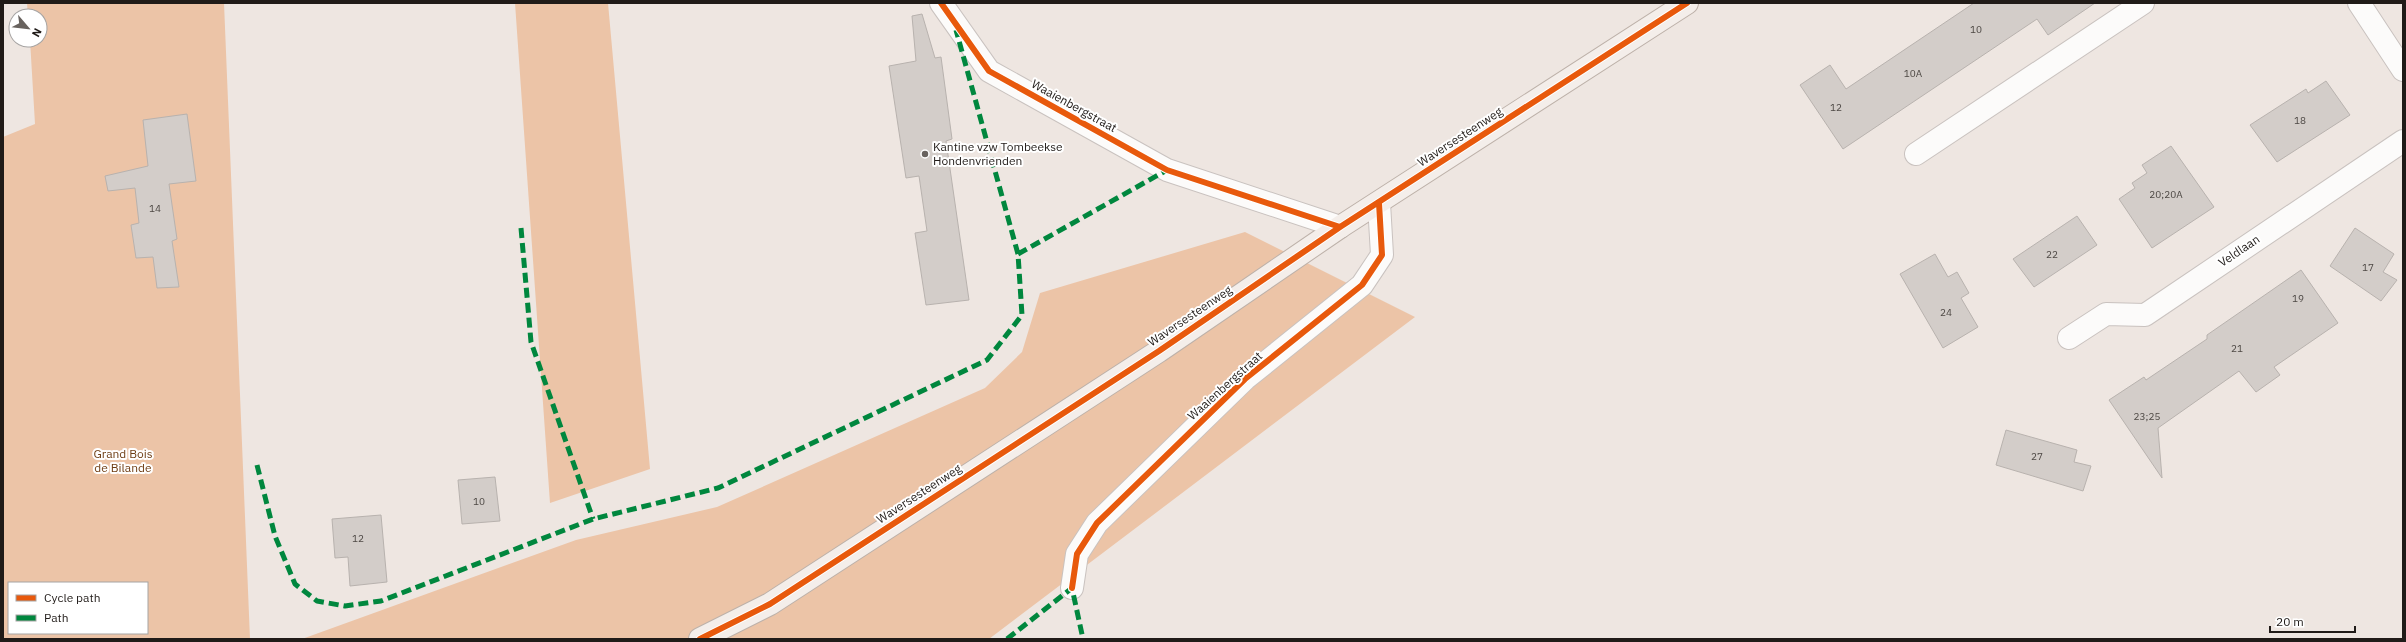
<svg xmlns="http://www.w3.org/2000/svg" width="2406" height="642" viewBox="0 0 2406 642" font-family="'IBM Plex Sans',sans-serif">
  <rect width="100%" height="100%" fill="#eee6e1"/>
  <path fill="#ecc4a7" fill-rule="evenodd" d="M27,3H224L250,639H3V137L35,124L30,40H40V16H28ZM9,583H147V633H9Z
    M515,3H608L650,469L550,503Z
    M1245,232L1415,317L989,639H302L576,540L717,507L985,388L1022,352L1040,293Z"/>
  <path fill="#d3cdc9" stroke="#b8b2ae" d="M1974,3H2095L2048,35L2037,19L1843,149L1800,85L1830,65L1846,89Z
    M922,14L935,58L941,57L952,139L946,141L969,300L926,305L915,233L927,231L919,176L906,178L889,66L916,61L912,16Z
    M2326,81L2350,115L2277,162L2250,125L2306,89L2308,93Z
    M187,114L196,181L169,184L177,239L172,241L179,287L157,288L153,257L136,258L131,225L139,223L135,188L108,191L105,176L148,166L143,120Z
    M2171,146L2214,207L2152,248L2119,199L2135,188L2132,183L2147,173L2142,165Z
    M2077,216L2097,245L2034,287L2013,259Z
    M2355,228L2394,254L2383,272L2397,280L2381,301L2330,266Z
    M1935,254L1948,277L1957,272L1969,293L1961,298L1978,327L1943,348L1900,274Z
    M2301,270L2338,323L2274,367L2280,375L2256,392L2239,371L2158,428L2162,478L2109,400L2144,377L2146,380L2207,339V335Z
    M2006,430L2077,450L2074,462L2091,466L2083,491L1996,465Z
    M495,477L500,521L462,524L458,480Z
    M381,515L387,582L350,586L348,557L335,558L332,519Z"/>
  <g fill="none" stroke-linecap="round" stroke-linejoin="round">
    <g stroke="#c9c2bf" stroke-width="24">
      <path id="minor" d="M941,3L989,71L1167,170L1340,227
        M2359,3L2403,70
        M1916,154L2143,3
        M2069,338L2106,314L2145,315L2403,141
        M1072,588L1077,554L1097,523L1245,379L1362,285L1382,255L1379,203"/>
    </g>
    <g stroke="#bdb1a9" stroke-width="24">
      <path id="major" d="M700,639L770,604L1159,351L1340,227L1687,3"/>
    </g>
    <use href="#minor" stroke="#fcfbfa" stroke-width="22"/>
    <use href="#major" stroke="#f4eeea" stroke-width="22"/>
    <path stroke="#00873e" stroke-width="5" stroke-dasharray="10 5" stroke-linecap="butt" d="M521,228L531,342L593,519
      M1018,254L1167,170
      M257,465L275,536L295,584L317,601L345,606L381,601L593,519L718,488L987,360L1022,315L1018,254L956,30
      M1007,639L1072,588L1083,639"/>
    <g stroke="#fff" stroke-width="8">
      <path id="cycleway" d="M941,3L989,71L1167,170L1340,227
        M1072,588L1077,554L1097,523L1245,379L1362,285L1382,255L1379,203
        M700,639L770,604L1159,351L1340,227L1687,3"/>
    </g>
    <use href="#cycleway" stroke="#e8590c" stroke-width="6"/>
  </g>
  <circle fill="#68625e" stroke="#fff" stroke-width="1.5" cx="925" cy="154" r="4"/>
  <g text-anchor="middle" stroke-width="4" stroke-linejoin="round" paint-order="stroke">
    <g font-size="10" fill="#4d4844">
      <text x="1976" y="33">10</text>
      <text x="1913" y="77">10A</text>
      <text x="1836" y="111">12</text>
      <text x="2300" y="124">18</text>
      <text x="2166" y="198">20;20A</text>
      <text x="155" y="212">14</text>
      <text x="2052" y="258">22</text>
      <text x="2368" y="271">17</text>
      <text x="2298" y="302">19</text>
      <text x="1946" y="316">24</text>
      <text x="2237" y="352">21</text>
      <text x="2147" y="420">23;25</text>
      <text x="2037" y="460">27</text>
      <text x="479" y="505">10</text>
      <text x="358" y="542">12</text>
    </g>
    <g font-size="12" fill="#201b18" stroke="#fff">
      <text transform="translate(1074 106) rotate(29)" y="4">Waaienbergstraat</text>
      <text transform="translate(1460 137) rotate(-33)" y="4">Waversesteenweg</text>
      <text transform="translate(2239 251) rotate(-34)" y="4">Veldlaan</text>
      <text transform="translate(1190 316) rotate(-34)" y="4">Waversesteenweg</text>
      <text transform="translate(1225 386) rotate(-42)" y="4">Waaienbergstraat</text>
      <text transform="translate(919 494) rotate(-33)" y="4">Waversesteenweg</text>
    </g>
    <g font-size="12" fill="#201b18" stroke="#fff" text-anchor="start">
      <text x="933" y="151">Kantine vzw Tombeekse<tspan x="933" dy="14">Hondenvrienden</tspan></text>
    </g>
    <g font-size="12" fill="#6e3d13" stroke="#fff">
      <text x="123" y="458">Grand Bois<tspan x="123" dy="14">de Bilande</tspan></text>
    </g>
  </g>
  <rect width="2406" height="642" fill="none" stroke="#201b18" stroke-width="8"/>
  <rect x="8" y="582" width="140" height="52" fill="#ffffff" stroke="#a6a4a3"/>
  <rect x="16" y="595" width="20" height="6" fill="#e8590c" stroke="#a6a4a3"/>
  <text x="44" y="602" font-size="12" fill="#201b18">Cycle path</text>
  <rect x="16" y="615" width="20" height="6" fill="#00873e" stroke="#a6a4a3"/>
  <text x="44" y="622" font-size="12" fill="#201b18">Path</text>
  <g transform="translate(28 28) rotate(118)"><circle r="19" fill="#ffffff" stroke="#a6a4a3"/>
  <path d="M0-3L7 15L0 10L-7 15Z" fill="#68625e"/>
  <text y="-6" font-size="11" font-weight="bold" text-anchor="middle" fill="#201b18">N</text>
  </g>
  <path d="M2270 626v6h85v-6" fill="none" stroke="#201b18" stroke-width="2"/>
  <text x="2276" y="626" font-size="12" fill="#201b18" stroke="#ffffff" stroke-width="3" paint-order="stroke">20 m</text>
</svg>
